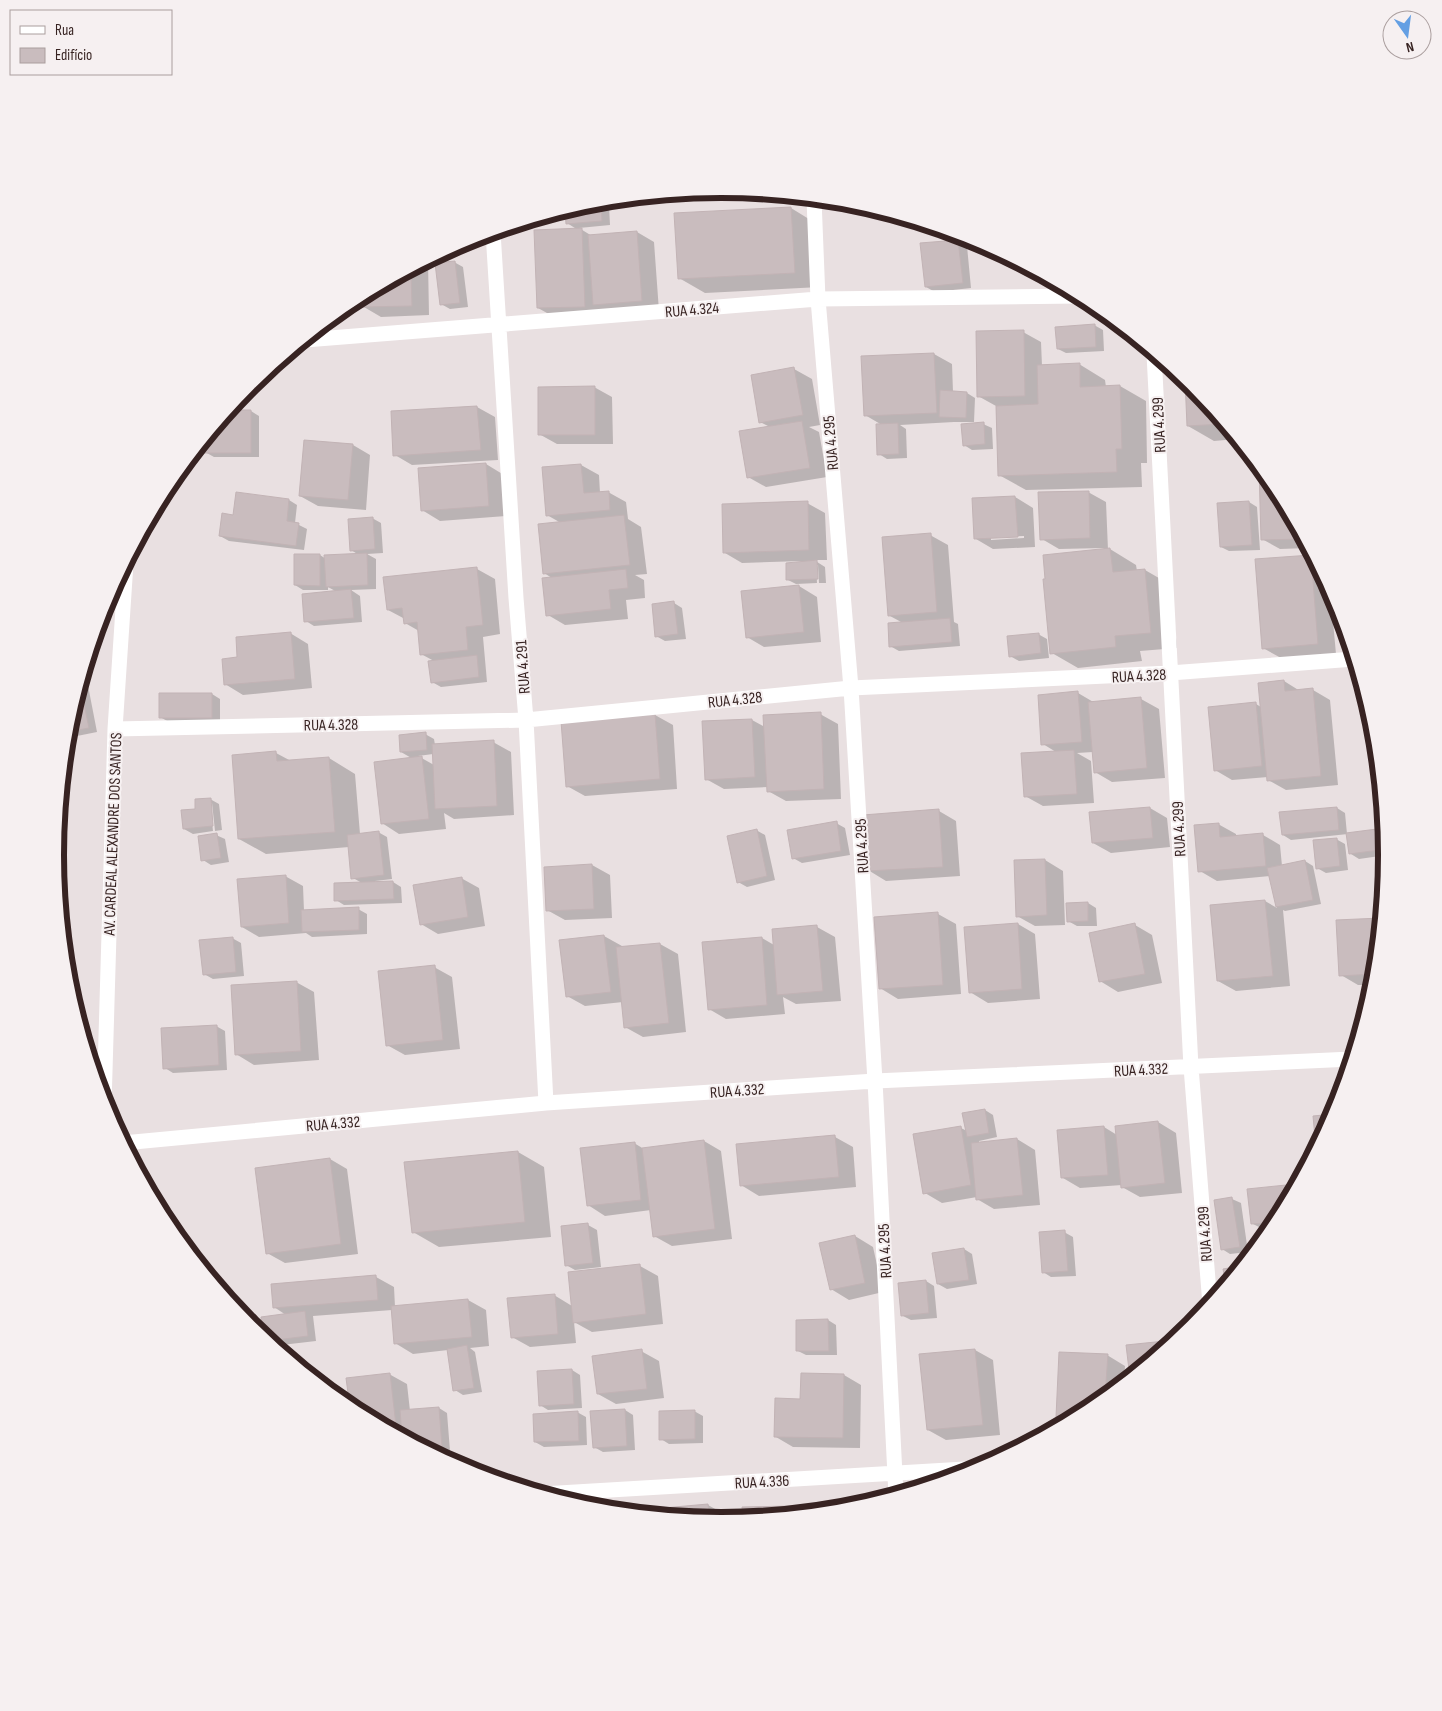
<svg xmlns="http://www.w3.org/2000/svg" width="1442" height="1711" viewBox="0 0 1442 1711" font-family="'Sofia Sans Condensed',sans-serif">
  <rect width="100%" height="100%" fill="#e9e0e1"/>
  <path fill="#0003" fill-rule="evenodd" d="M600,201L609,206L610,225L579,228L592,236L637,232L654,242L659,311L556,318L538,308L578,230L567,223Z
    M791,208L817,224L820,287L705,293L679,278Z
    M958,241L967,246L971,288L935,292L926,287Z
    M428,261L429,315L381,317L364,307L363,295Z
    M454,262L463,267L468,307L450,309L441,304Z
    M332,317L333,322L325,323Z
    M1094,325L1103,330L1104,351L1066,353L1058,349Z
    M1023,332L1041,342L1042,366L1079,364L1105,380L1106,387L1120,386L1146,401L1147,463H1141L1142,487L1026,490L999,475L996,406L978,396Z
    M934,354L952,364L953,392L967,393L975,398L974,422H954L900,425L906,429L907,458L887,459L879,454L882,425L865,415L863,357Z
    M794,369L812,379L820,425L809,427L819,432L827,477L766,487L748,477L770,427L760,422Z
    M1186,380L1192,385L1237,439L1214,441L1188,426Z
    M594,387L612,397L613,444H557L539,434Z
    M477,407L495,417L498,460L412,465L395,455L392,412Z
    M229,411H251L259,416V457H214L205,452L206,439Z
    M983,424L992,428L993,449L972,450L964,445Z
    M353,445L370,455L366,510L318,506L300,496Z
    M486,464L504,475L506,516L440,521L422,510Z
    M581,465L599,475L600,493L608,492L626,502L628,519L641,527L647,574L635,575L644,580L645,598L626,600L628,619L565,625L548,615L552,578L544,573L561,523L547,515Z
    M1261,468L1275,486L1308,548L1280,549L1262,539Z
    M1088,492L1106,502L1108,550L1110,549L1136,565L1137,571L1145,570L1171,585L1177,648L1140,651L1142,661L1078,668L1052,653L1104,548L1059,549L1042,539Z
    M1015,497L1033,508L1035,547L993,549L976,539L973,499ZM1024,536V538L991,540V537Z
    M289,500L297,505L295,523L307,529L304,550L229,541L220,536L234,517Z
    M1249,502L1257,507L1260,550L1229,551L1221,547Z
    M807,503L825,513L827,560H814L825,567L826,583H819L818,565H816L817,583L796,584L788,580L802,563V561L742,563L725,553Z
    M372,518L381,523L383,553L367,554L376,559V589L351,590L360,596L362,622L314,626L306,621L337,592L328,587V590H303L295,585L320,555L326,559L359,555L351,550Z
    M930,535L948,545L954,622L958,624L960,646L899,651L890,646L903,623L890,616Z
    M1311,556L1313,558L1330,589L1336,654L1281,658L1263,648Z
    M477,569L495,579L500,634L483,637L487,682L441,687L432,682L434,661L421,654L419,631L405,623V619L388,610Z
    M799,586L817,597L821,642L764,647L747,637Z
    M674,603L682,608L686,639L665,641L656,636Z
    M290,633L308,644L312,688L243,695L225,684L239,658Z
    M1038,634L1047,639L1049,658L1019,661L1010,656Z
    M85,670L97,732L67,738L68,725Z
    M1284,681L1300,691L1313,690L1330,700L1338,785L1286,790L1268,780V777L1232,780L1215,770L1209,708L1256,704L1261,707Z
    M1078,693L1095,703L1141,699L1159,709L1165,778L1112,782L1095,772L1093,752L1077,753L1091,761L1094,803L1043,806L1025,796L1056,752L1043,744Z
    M212,694L220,699V722H169L160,717Z
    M820,714L838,724L841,799L786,801L768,791V787L724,789L706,779L752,720L765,727Z
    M655,715L673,725L677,789L585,796L567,786Z
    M425,734L434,739L435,745L493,742L511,752L514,815L454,819L444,813L446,829L399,834L382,823L413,759L401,752ZM433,754L434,765L418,756Z
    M276,753L291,761L329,758L355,774L360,834L378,832L387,837L392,879L375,881V883L393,882L401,887L402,903L344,905L336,900L362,883L353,878L349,847L266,854L239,839Z
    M210,799L219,804L222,830L215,831L212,803H210L213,831L193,834L184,829Z
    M1150,808L1167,818L1170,847L1111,853L1093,843Z
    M1337,808L1345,813L1347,834L1376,830L1385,835L1387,855L1359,859L1351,854L1348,834L1291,840L1283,835Z
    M939,811L956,821L960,876L886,881L868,870Z
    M836,823L845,828L850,855L802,863L793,858Z
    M1218,824L1236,834V837L1263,835L1280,845L1282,866L1305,861L1313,866L1321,904L1285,911L1283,910L1290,986L1236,991L1218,981L1265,901L1277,908L1270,876L1217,881L1200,871Z
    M756,830L765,835L775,880L747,887L738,882Z
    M216,835L225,839L229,862L211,865L203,860Z
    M1336,839L1345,844L1348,870L1326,873L1317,868Z
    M1045,860L1063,871L1065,925L1035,926L1017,916L1015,861Z
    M592,865L610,875L612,918L565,920L547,910Z
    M285,876L303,886L304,911L358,909L367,914V934L312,937L306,933L259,937L242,927Z
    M461,878L479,888L485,926L438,934L421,924Z
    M1088,903L1096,908L1097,926H1077L1068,921Z
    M938,914L956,924L961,994L898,999L880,988Z
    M1381,919L1374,985H1358L1341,975Z
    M1018,924L1035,934L1040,999L988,1003L970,992Z
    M1135,925L1152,935L1162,983L1118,992L1100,981Z
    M817,927L835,937L841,1001L796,1004L783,997L785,1014L726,1019L709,1009L762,938L774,945Z
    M604,936L622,946V948L660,944L678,954L686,1032L643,1037L625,1027L623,1002L585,1006L567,996L561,941Z
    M232,938L241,943L244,976L213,979L204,974Z
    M434,967L452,977L460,1049L405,1055L387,1045Z
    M296,982L314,992L319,1060L254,1065L236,1054Z
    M216,1026L225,1031L227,1070L173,1073L165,1068Z
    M985,1110L993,1115L997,1137L979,1141V1143L1017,1139L1035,1150L1040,1205L994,1209L977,1199V1197L942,1203L925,1193L961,1128L967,1131Z
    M1158,1122L1176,1133L1182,1193L1140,1197L1122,1187V1185L1080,1188L1063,1178L1104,1127L1117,1135L1116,1127Z
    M835,1137L853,1147L856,1187L759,1196L741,1185L738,1146Z
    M704,1141L721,1151L732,1239L672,1246L654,1236L651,1210L605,1216L588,1205L634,1143L644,1149Z
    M518,1152L544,1167L551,1237L439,1247L413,1232Z
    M330,1159L347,1169L358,1254L285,1263L267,1253Z
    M1286,1186L1294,1190L1273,1227L1261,1228L1253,1224Z
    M1232,1199L1241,1203L1248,1252L1230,1254L1222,1249Z
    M588,1225L597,1230L601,1267L575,1270L566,1265Z
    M1064,1232L1073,1237L1076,1276L1051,1277L1043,1272Z
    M855,1236L873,1247L883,1292L849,1300L831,1289Z
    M964,1249L972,1254L977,1284L947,1289L938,1284Z
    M640,1266L658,1276L663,1324L592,1332L574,1322L576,1343L530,1347L512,1337L554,1295L572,1306Z
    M376,1277L394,1287L395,1307L468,1300L486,1310L489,1346L470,1348L475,1352L482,1392L463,1395L455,1390L448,1350L413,1354L395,1343L392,1310L313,1316L316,1341L273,1346L265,1338L262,1318L286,1315L274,1307Z
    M926,1281L934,1286L937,1318L911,1320L903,1316Z
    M227,1298L236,1303L237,1310Z
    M828,1320L836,1325L837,1355H806L798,1351Z
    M975,1350L993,1360L1000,1435L946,1440L928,1430L921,1355Z
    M641,1351L659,1361L664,1398L616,1404L598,1394Z
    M1107,1355L1125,1366L1124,1382L1091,1409L1067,1422L1057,1416Z
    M572,1370L580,1375L582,1408L548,1410L540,1405Z
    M389,1374L407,1384L410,1411L439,1408L447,1413L450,1451L432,1453L351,1409L348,1379Z
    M844,1375L861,1385L860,1448L793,1447L776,1437L802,1400Z
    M625,1410L633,1415L635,1450L603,1452L594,1447Z
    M694,1411L703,1416V1443L669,1444L661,1439Z
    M577,1412L586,1417L587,1445L544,1447L535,1442Z
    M708,1505L726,1515V1521L654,1515Z
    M793,1507L804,1513L744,1519L743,1508Z"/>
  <path fill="#c9bcbe" stroke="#c2b3b5" d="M601,201L602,221L566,224L565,210L591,202Z
    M791,207L795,273L678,279L674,213Z
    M582,228L585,307L537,308L534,230Z
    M637,231L642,301L593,305L588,235Z
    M958,240L963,283L925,287L920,243Z
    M455,261L460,303L440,305L435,263Z
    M411,270L412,306L362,307V296Z
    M1095,324L1096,347L1057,349L1055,327Z
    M1024,330L1025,396L977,397L976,331Z
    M934,353L937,413L864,416L861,356Z
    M1080,363V387L1120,385L1122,449H1116L1117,472L998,476L996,406L1038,404L1037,365Z
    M794,367L803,415L759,423L751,375Z
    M1185,379L1192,385L1224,424L1187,426Z
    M595,386V435H538V387Z
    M940,390L967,392L966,418L939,417Z
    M477,406L481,450L393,456L391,411Z
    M230,410H251V453H204V440Z
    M802,421L810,468L747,478L739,431Z
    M984,422L985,444L963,446L961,424Z
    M898,423L899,454L877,455L876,424Z
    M304,440L353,444L348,500L299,496Z
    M486,463L489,506L421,511L418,468Z
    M581,464L584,493L609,491L610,510L546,516L542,467Z
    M1259,467L1275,486L1303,539L1261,540Z
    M1089,491L1090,538L1040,540L1038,492Z
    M236,492L289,499L287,521L299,523L296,546L219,536L222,513L233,515Z
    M1015,496L1018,537L974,539L972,498Z
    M808,501L809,550L723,553L722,504Z
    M1249,501L1252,545L1220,547L1217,503Z
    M624,515L630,565L543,574L538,524Z
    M373,517L375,549L350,551L348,519Z
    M931,533L937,612L888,616L882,537Z
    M1110,548L1113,572L1145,569L1151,633L1115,636L1116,647L1050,654L1043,579H1045L1043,555Z
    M367,553L368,585L326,587L324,555Z
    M294,554H320V586L294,585Z
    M1311,555L1318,644L1262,649L1255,559Z
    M817,560L818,579L786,580V563Z
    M477,567L483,625L466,627L468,650L420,655L417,622L404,624L402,608L387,610L383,577Z
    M626,569L628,588L609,590L611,609L546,616L542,578Z
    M799,585L804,632L746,638L741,591Z
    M351,589L354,618L304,622L302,594Z
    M674,601L678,634L655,637L652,604Z
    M950,618L952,642L889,647L888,623Z
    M291,632L295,679L224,685L222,659L237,657L236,637Z
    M1039,633L1041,653L1009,657L1007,636Z
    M477,655L479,677L431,683L428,661Z
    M1284,680L1285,691L1313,688L1321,776L1267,781L1258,683Z
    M80,684L89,728L67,732L68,725Z
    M1078,691L1082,742L1041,745L1038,695Z
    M159,693H212V718H159Z
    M1141,697L1147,768L1094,773L1088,702Z
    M1256,702L1262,766L1214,771L1208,707Z
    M821,712L824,789L767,792L763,715Z
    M655,714L660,779L566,787L561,721Z
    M752,719L755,777L705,780L702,721Z
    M426,732L427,750L400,752L399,735Z
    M494,740L497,806L435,809L432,744Z
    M1074,750L1077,794L1024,797L1021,753Z
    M276,751L277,761L329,757L335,832L238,839L232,755Z
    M422,756L429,819L381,824L374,762Z
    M211,798L213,826L183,829L181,810L195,809V799Z
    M1150,807L1153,838L1092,843L1089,812Z
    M1337,807L1339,830L1282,835L1279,812Z
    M939,809L943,867L867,871L863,815Z
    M837,821L841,851L792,859L787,830Z
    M1219,823L1220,837L1263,833L1266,866L1198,872L1194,825Z
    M757,829L767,876L737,883L727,836Z
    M1377,829L1380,850L1349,854L1346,833Z
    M379,831L384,875L351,879L347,835Z
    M217,833L221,858L201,861L198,836Z
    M1337,838L1340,866L1316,869L1313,840Z
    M1045,859L1047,915L1016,917L1014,860Z
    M1305,860L1313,900L1276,907L1267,868Z
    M592,864L594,909L546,911L544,867Z
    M286,875L289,923L241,927L237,879Z
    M462,877L468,917L420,925L413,885Z
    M393,881L394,899L334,901V883Z
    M1265,900L1273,976L1217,981L1210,905Z
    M1088,902V921L1067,922L1066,903Z
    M359,907V930L302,932L301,910Z
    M938,912L943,985L879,989L874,917Z
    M1381,918L1375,974L1339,976L1336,920Z
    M1018,923L1022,989L969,993L964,927Z
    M1135,923L1145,974L1099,982L1089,933Z
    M817,925L823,991L777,995L772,929Z
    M604,935L611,992L566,997L559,940Z
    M233,937L236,972L203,975L199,940Z
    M762,937L767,1005L708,1010L702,942Z
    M660,943L669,1023L624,1028L616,947Z
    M435,965L443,1040L386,1046L378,971Z
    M297,981L301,1051L235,1055L231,985Z
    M217,1025L219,1065L163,1069L161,1028Z
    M985,1109L989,1133L967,1137L962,1113Z
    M1334,1114L1316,1148L1313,1116Z
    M1158,1121L1165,1183L1121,1188L1115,1126Z
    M961,1126L971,1185L923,1194L913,1134Z
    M1104,1126L1108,1175L1061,1178L1057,1130Z
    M835,1135L839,1177L740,1186L736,1144Z
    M1017,1138L1023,1195L976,1200L971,1143Z
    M704,1140L715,1229L653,1237L642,1148Z
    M635,1142L641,1200L587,1206L580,1148Z
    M518,1151L525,1222L412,1233L404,1162Z
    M330,1158L341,1244L266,1254L255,1168Z
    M1286,1185L1288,1201L1277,1222L1251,1224L1247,1189Z
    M1232,1197L1240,1247L1221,1250L1214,1200Z
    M588,1223L593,1263L565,1266L561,1226Z
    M1065,1230L1068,1271L1042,1273L1039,1232Z
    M855,1235L865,1283L830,1290L819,1243Z
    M964,1248L969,1280L937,1284L932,1253Z
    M640,1264L646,1314L573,1323L568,1272Z
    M1241,1266L1226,1285L1223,1269Z
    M376,1275L378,1300L273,1308L271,1284Z
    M926,1280L929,1313L901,1316L898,1283Z
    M555,1294L558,1334L511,1338L507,1298Z
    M468,1299L472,1337L394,1344L391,1306Z
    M305,1311L308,1336L268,1341L263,1337L261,1317Z
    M828,1319L829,1351H796V1320Z
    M1175,1340L1130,1378L1126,1345Z
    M467,1345L474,1388L453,1391L447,1349Z
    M642,1349L647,1389L597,1394L592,1356Z
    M975,1349L983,1425L927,1430L919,1354Z
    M1059,1352L1108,1354L1105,1397L1091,1409L1075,1418L1056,1417Z
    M572,1369L574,1404L539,1406L537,1371Z
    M390,1373L397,1434L350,1408L346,1378Z
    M801,1373L844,1374L843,1438L774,1437L775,1398L800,1399Z
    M439,1407L442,1447L424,1448L402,1437L400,1410Z
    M625,1409L627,1446L593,1448L590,1411Z
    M695,1410V1439L659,1440V1411Z
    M578,1411L579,1441L534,1442L533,1414Z
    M708,1504L710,1520L653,1515L652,1509Z
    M793,1506V1514L743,1519L742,1507Z"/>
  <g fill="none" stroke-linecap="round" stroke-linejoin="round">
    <path stroke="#fff" stroke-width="15" d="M814,199L818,299L851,688L875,1081L896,1495
      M493,232L516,598L526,720L546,1103
      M305,340L818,299L1080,296
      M1154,354L1191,1067L1210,1305
      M115,729L526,720L851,688L1170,673L1354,659
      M104,1105L115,729L126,563
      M123,1143L546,1103L875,1081L1352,1059
      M542,1494L982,1468"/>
  </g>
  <g text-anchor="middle" stroke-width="4" stroke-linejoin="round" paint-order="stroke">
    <g font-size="16" fill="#372322" stroke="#f6f0f1">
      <text transform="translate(692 309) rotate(-5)" y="6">RUA 4.324</text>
      <text transform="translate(1158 425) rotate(-93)" y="6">RUA 4.299</text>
      <text transform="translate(830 443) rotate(-95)" y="6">RUA 4.295</text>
      <text transform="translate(522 667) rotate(-94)" y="6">RUA 4.291</text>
      <text transform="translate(1139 675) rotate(-3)" y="6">RUA 4.328</text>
      <text transform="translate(735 699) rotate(-6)" y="6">RUA 4.328</text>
      <text transform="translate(331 724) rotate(-1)" y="6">RUA 4.328</text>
      <text transform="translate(1178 829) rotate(-93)" y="6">RUA 4.299</text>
      <text transform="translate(112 834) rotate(-88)" y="6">AV. CARDEAL ALEXANDRE DOS SANTOS</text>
      <text transform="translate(861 846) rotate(-93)" y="6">RUA 4.295</text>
      <text transform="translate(1141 1069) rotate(-3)" y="6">RUA 4.332</text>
      <text transform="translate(737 1090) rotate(-4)" y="6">RUA 4.332</text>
      <text transform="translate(333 1123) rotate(-5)" y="6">RUA 4.332</text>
      <text transform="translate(1204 1234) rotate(-94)" y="6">RUA 4.299</text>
      <text transform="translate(884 1251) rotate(-93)" y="6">RUA 4.295</text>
      <text transform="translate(762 1481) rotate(-3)" y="6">RUA 4.336</text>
    </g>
  </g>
  <path d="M0 0H1442V1711H0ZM64 855a657 657 0 1 1 1314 0a657 657 0 1 1-1314 0Z" fill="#f6f0f1" fill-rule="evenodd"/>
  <path fill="none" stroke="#372322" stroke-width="6" d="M64 855a657 657 0 1 1 1314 0a657 657 0 1 1-1314 0Z"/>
  <rect x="10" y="10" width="162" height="65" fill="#f6f0f1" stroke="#aa9e9e"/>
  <rect x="20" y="26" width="25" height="8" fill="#ffffff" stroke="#aa9e9e"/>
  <text x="55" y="35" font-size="15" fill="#372322">Rua</text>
  <rect x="20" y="48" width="25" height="15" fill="#c9bcbe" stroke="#aa9e9e"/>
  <text x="55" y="60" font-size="15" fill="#372322">Edifício</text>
  <g transform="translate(1407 35) rotate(166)"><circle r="24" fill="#f6f0f1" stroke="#aa9e9e"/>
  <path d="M0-4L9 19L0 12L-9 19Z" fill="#649fe3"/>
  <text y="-8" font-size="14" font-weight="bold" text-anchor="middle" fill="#372322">N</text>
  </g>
</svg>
